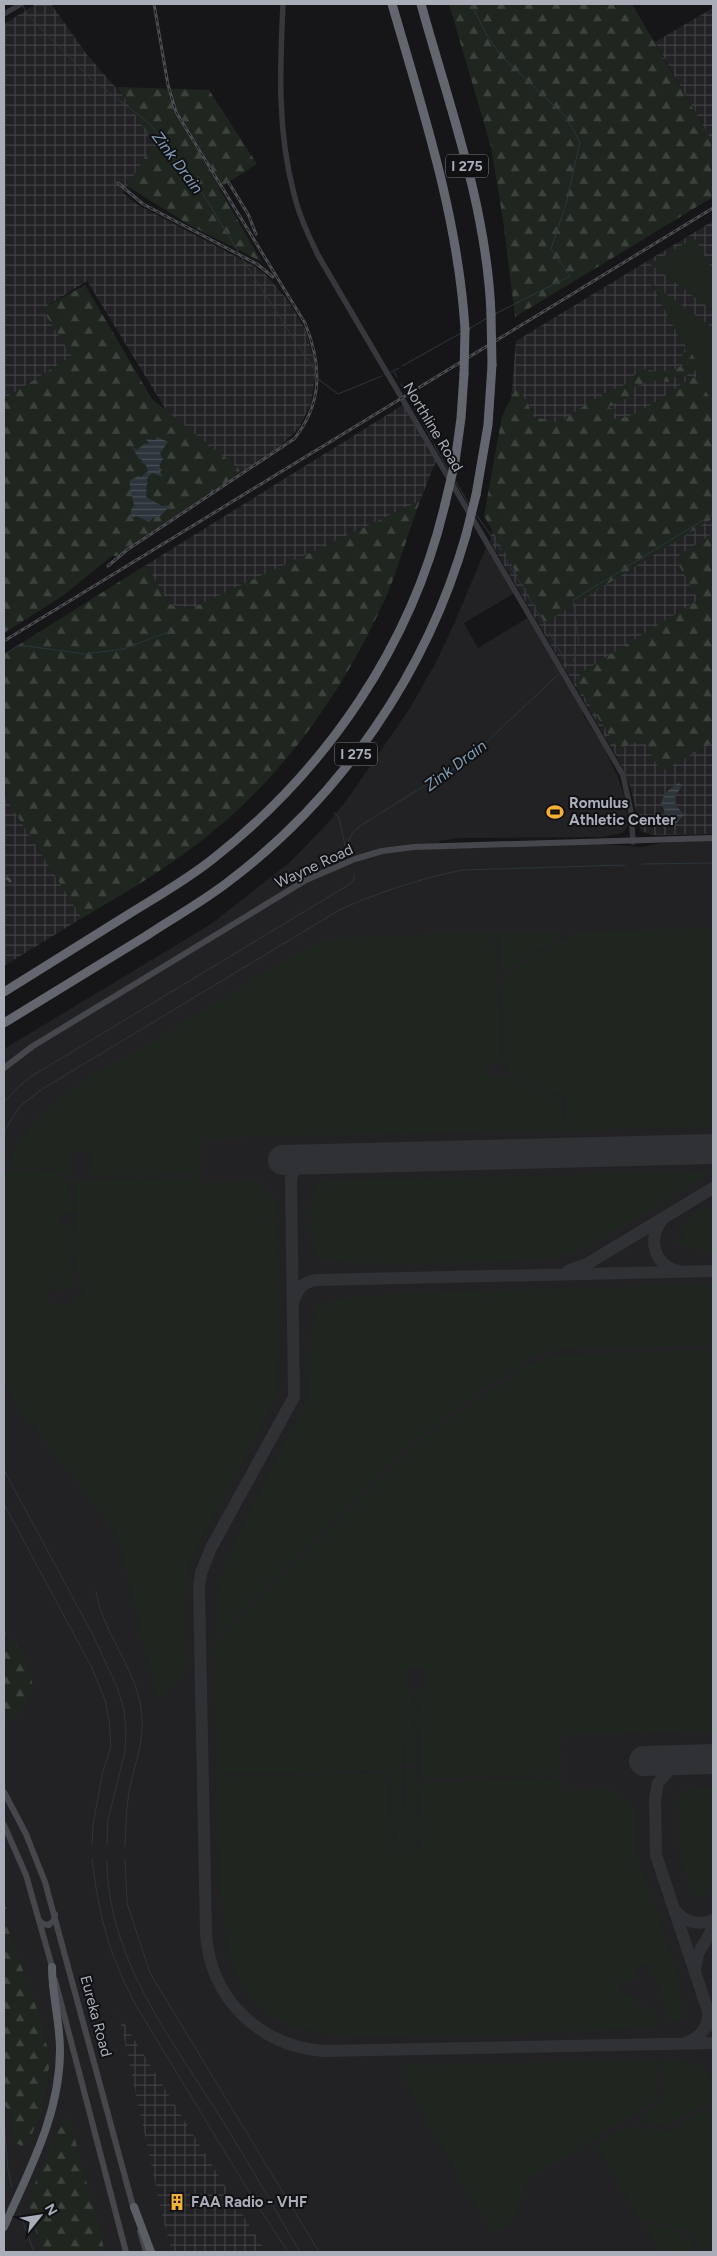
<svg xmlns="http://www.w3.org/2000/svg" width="717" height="2256" viewBox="0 0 717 2256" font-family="Figtree,sans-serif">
  <defs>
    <pattern id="industrial-grid" width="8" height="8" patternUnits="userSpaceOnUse" patternTransform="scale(1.25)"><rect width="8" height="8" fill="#222225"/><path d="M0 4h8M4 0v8" fill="none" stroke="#3f3f43"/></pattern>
    <pattern id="forest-firs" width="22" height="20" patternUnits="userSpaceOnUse" patternTransform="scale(1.25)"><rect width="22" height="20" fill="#1e261f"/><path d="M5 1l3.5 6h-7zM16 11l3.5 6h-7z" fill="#3c433d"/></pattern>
    <pattern id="water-rules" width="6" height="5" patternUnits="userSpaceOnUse" patternTransform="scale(1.25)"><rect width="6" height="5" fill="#2c353c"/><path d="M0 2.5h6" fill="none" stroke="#485056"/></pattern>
  </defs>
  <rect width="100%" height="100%" fill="#161618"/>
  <path fill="#222225" d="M487,545L515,593L464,623L478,648L529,617L579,703L584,716L603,746L618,777L627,805L628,825L623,833L603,837L459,838L439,841L441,848L602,844L642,847L661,843L713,840V2252H4V1049L211,924L290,862L326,825L346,801L410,708L435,664L454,624Z"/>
  <path fill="url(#industrial-grid)" d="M36,4H51L88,56L124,97L154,144L123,193L138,205L254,266L266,275L287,299L305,329L314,360L315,376L311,403L299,428L278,448L215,490L87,281L42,309L72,356L4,399V24Z
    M713,8V143L655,42Z
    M713,221V834L654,835L643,832L640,829L631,789L622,766L490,541L507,447L516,341Z
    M403,405L436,461L420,501L193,608L170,605L146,565Z
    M4,795L82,918L4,966Z
    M119,2015L264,2249L259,2252H172L163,2219Z"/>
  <path fill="#1e261f" d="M692,239L696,240L713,271V311L650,264Z
    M651,283L713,328V403L696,377L697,363L691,353L684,349L685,345L681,341Z
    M704,928L713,934V1127L201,1138V1174L93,1176L91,1152L70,1153V1175C62,1175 56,1168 47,1168C37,1167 16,1171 8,1163C40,1095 97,1075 157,1039C204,1010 251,981 299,952L331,938L349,937L490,933L495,943L502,1058L496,1065L486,1066L487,1077H507L562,1099L563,1123H566V1098L509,1075L505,1065L502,985L507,973L576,932Z
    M560,932V937L502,973L497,937L500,933Z
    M14,1170C55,1170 71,1166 73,1213L61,1214V1226H73C73,1237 76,1252 71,1262C65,1274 53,1282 47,1294L50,1303L70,1305L78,1296L82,1295L80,1273H76L75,1180L201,1177L202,1183L258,1182L277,1201L278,1216H269V1219L278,1220L279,1279H271L272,1284H279L280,1319L269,1320L270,1322H280V1345H271L272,1348H280L276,1393L263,1423L190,1562C182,1598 185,1634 186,1670L162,1698L156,1696L121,1551L111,1526L19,1408L4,1382V1177L9,1171Z
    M684,1172L685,1182L687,1181V1172H713L662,1203L657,1195L655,1196L660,1204L590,1246L557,1257L492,1262L410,1264L344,1263L316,1256L313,1243L321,1242V1240L311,1239L308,1219L317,1218L316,1215H308L315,1183L323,1181V1188H326V1180L485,1177V1186H488V1177Z
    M713,1205V1253L679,1245L676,1238L677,1233L682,1240L684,1238L679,1230L688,1220Z
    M73,1265L74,1288L52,1290Z
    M713,1285V1345L571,1348L541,1354L529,1359L481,1391L410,1444L215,1637L218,1592L224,1567L248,1512L301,1413L308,1396L311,1330L318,1305L331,1301L332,1310H334V1300L344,1297L487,1290V1298L490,1299V1290Z
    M713,1350V1731L642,1733V1730H638V1733L561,1735L562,1775L425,1778L419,1770L417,1692L425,1685V1668H406V1688L414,1692L416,1763L405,1764L403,1694H401L404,1839H407L406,1769H416L418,1835L414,1846L410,1850H401L394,1842L392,1782L390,1777L383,1771L216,1774L214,1644L413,1448L433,1431L526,1366L553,1355Z
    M379,1773L388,1780L392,1845C395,1850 398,1853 404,1853C436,1856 409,1795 425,1782L562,1778V1791L614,1790L636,1809L637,1853L641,1867L636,1869L637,1872L642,1870L653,1899L647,1901L648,1903L654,1901L667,1940L663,1942L664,1944L668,1943L680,1980L672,1983L673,1986L680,1983L683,2018L671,2022V2014H668V2023L664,2024L663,2003L655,1976L650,1977L649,1965L637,1966V1978L631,1982L619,1983L620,1996L632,1995V2000L637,2006L649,2007L656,2011L657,2026L650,2027C580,2032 511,2034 441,2035C395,2036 329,2041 286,2023C249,2008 230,1971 225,1933H231V1930H225L219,1881L216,1777Z
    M695,1788H713V1888L711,1889L706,1886L704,1888L709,1893C703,1898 694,1897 690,1889L695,1886L694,1884L689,1885L680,1858L686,1856V1853L679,1855L678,1795C681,1789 685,1789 692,1789V1794L695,1795Z
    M664,2060L703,2066L713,2083V2085L706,2088L707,2091L713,2089V2099L667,2126L642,2121C644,2114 651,2112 656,2107C668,2094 664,2076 664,2060Z
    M658,2061L657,2094L653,2102L530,2178C521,2190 521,2212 512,2220C507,2225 500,2228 494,2231L472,2200L410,2091L406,2084L405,2065Z
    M713,2105V2252H703C680,2214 669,2233 638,2216L597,2147V2144L630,2126L669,2131Z
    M643,2223C669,2229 683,2227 698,2252H660Z"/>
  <path fill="url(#forest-firs)" d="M449,4H632L713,143V197L515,317L503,220L491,147Z
    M117,87L209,90L257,164L219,188L262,262L191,226L127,186L154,144Z
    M85,285L152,399L239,469L240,475L117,556H112L64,595L4,633V399L72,356L42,309Z
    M687,351L691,352L697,363L696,370L684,377H674L668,382C655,378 647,381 634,388L633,400L623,399L608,407L616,410L612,419C636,420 669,392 690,378L697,377L713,403V518L545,623L484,516L502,416L515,391L520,389L534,417L554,422L562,420L603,394L624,385L642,368C656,373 670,373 683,365L682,354Z
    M420,501C408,533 399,566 386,597C341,697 277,786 188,851C154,876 118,897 82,918L4,795V654L146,565L170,605L193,608Z
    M713,533V742L661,772L642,739L619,750L575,682L582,672L698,600L675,558Z
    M4,1629C6,1636 11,1639 16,1645C28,1659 31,1672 33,1690L16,1718L6,1722L4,1718Z
    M4,1905L8,1910V1929L42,2023L50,2061L41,2111L32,2134L22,2146L14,2142L13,2118L4,2104Z
    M68,2117L71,2124L105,2252H46C39,2239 31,2224 30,2208C28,2189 56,2137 65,2118Z"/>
  <path fill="url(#water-rules)" d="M157,437L168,442L160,453L163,459C158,466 158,470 163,477L152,473L147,479L146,497L162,506L171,505L159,517L153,518L149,522L136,516L131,519V510L134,505L129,481L138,476L141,477L148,471L146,465L141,462L142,458L139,459L132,447L137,450L144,444L149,443L146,439L155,440Z
    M679,783L682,786L674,798V803L684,815L676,824L669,822L663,815L665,810L661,805C662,794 670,788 679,783Z"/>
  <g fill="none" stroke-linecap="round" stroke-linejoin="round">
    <path stroke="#2c353c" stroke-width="1" d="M22,4L27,14L93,81
      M471,4L488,37L501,56L566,117L580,142L566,204L551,249L570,276L495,314
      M102,87L149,123L185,165L238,251
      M241,257L294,339
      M469,329L487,318
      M298,345L317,373
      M402,366L461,333
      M391,372L399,368
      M394,372L397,377
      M318,379L338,394L382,376
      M401,384L404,390
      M409,397L432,440
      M434,444L448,469
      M454,479L469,504
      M475,513L502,551
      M505,558L544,623
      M574,607L573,600L713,514
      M575,614V615
      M576,620L579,646
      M549,632L568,666
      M4,655L19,645L85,654L123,649L171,631
      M573,661L576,654
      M334,812L339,818L346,850
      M346,847L352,833L360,826L424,786L442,778L480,748L559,674
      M642,864L713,863
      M4,1102L18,1087L32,1076L350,884L354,880V874
      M4,1131L20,1106L44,1088L341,909C380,892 422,878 463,870L625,865
      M4,1470L93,1635L117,1687L124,1710L126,1733L125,1751L108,1820L107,1845
      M4,1504L91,1666L105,1700L109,1720L111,1747L102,1775L93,1825L92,1845
      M96,1592C103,1632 131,1662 140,1702C147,1737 135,1760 129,1792C126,1810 126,1828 125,1846
      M92,1859C99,1916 108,1951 134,2002L254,2200L288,2252
      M125,1859L127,1903L150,1973L319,2252
      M107,1860C107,1957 170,2037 219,2115C247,2160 273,2206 300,2252
      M4,2122L8,2170L12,2187
      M20,2214L34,2252"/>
    <path stroke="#303135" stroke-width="12" d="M313,1159C301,1161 294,1167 291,1179L294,1397L211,1548L201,1573L199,1588L206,1933C210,1999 260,2046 324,2051L713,2043
      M662,1220C647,1239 654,1265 678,1271
      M568,1271L587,1264L713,1188
      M294,1301C297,1288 305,1281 317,1280L713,1271
      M702,1759L679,1764L671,1768L658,1783L655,1799L656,1855L713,2026
      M674,1909C683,1922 699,1926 713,1920
      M695,1970L698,1954L713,1928
      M685,2043C700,2038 709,2028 708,2012"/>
    <path stroke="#303135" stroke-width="30" d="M283,1160L713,1149
      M644,1761L713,1759"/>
    <path stroke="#37383d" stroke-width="5.5" d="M283,4C280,68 277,130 294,194C299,216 309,237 319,257L623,775L631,812L633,842
      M4,14L21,4"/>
    <path stroke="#45474d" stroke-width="6" d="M4,1068L33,1046L306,880L355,859L382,851L414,847L713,838
      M4,1792L26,1834L45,1882L134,2210
      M4,1825L26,1875L53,1970
      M39,1920L43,1924L49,1925L54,1920L55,1914
      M55,1980L126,2252
      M140,2231L146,2252"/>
    <path stroke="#5b5e65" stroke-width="8" d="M134,2207L151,2252
      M4,2227C29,2170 60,2115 60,2050C60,2022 52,1995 52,1967"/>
    <path stroke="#63666e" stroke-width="9" d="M392,4C423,111 458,217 465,329
      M421,4C449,105 487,208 491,314
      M455,462L461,418L464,374
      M476,495L488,425L492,365
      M4,992C46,966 87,940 129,914C158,896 188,879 214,858C327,769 412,645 445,504
      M4,1023C51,994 98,965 146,936C173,918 202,902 228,882C342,796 427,672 466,535"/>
    <g stroke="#4a4c52" stroke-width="3">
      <path id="rail" d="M118,183L143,204L257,264L273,277
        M229,183L248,214L256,234
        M108,566L127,550L294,439C323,403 322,365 305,323L176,112L168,85L154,4
        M4,641L713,208
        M4,875L10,881"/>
    </g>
    <use href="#rail" stroke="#111113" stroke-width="1" stroke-dasharray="4" stroke-linecap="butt"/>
    <path stroke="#63666e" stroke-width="9" d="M491,314L492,365
      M464,374L465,329
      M445,504L455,462
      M466,535L476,495"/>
  </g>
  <defs>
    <g id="stadium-bare" transform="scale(1.35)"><path d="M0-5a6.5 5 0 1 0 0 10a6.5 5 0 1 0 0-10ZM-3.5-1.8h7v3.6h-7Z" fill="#f2b134" stroke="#111113" stroke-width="2.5" paint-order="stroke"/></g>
    <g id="building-bare" transform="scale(1.35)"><path d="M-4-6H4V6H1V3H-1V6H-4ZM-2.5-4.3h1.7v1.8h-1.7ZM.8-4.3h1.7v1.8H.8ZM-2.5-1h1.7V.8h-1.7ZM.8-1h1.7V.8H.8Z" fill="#f2b134" stroke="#111113" stroke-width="2.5" paint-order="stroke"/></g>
  </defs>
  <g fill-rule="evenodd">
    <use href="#stadium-bare" x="555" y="812"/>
    <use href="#building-bare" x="177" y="2202"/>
  </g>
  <g text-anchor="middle" stroke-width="4" stroke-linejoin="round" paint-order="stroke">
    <g fill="#111113" stroke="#7b7e86" stroke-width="1">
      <rect x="446" y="154.5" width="42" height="23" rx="4"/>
      <rect x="335" y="742.5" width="42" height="23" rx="4"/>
    </g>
    <g font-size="14" font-weight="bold" fill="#a8adb8">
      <text x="467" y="171">I 275</text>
      <text x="356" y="759">I 275</text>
    </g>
    <g font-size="15" fill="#a8adb8" stroke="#111113">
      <text transform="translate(433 427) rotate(59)" y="5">Northline Road</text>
      <text transform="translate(314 866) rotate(-25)" y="5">Wayne Road</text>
      <text transform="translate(96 2016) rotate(75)" y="5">Eureka Road</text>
    </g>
    <g font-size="15" font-weight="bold" fill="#a8adb8" stroke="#111113" text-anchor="start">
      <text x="569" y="808">Romulus<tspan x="569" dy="17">Athletic Center</tspan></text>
      <text x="191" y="2207">FAA Radio - VHF</text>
    </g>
    <g font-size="16" font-style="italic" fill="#7f9bb3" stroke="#111113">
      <text transform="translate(178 162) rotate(53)" y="6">Zink Drain</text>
      <text transform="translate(455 765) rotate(-37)" y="6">Zink Drain</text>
    </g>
  </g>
  <rect width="717" height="2256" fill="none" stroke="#a8adb8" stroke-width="10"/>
  <g transform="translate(40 2216) rotate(60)" stroke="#111113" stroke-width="4" paint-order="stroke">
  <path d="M0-4L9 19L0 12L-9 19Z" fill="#a8adb8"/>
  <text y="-8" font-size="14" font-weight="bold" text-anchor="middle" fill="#a8adb8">N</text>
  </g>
</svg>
